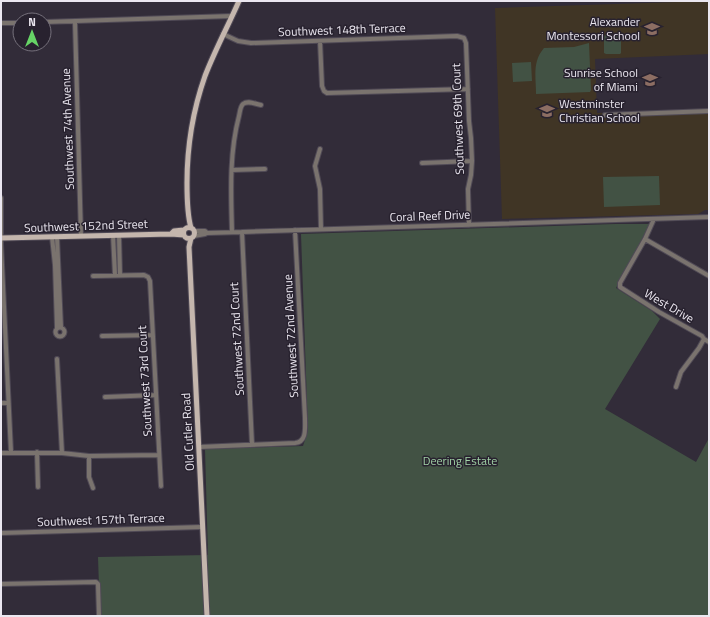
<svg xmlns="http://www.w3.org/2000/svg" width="710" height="617" viewBox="0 0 710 617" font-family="'Titillium Web',sans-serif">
  <rect width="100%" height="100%" fill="#322c39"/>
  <path fill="#403525" d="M709,1V54L595,59L597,113L709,110V210H705L698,214L502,219L495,8Z"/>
  <path fill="#425244" d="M605,35H619L621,36V53L620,54H606L604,53V37Z
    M589,43L591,90L590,92L536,94C536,77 532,62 544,48L574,47Z
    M531,62L532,81L513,82L512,63Z
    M659,176L660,205L604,207L603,177Z
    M615,224H650L616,288L652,311L660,319L605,409L696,462L709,438V616H100L98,557L208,555L205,449L303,446L308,431L301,234Z"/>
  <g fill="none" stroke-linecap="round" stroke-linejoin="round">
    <g stroke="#504a56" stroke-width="6">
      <path id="minor" d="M44,22L232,16
        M75,22L81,236
        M1,23H20
        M223,34L238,41L251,43L457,36L464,38L466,43L469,121L471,138L472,161L471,175L468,189L469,225
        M320,41L322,86L324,91L327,93L468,89
        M605,115L709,111
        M320,149L315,166L320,189L321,229
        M422,163L472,161
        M232,170L265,169
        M1,198V244L11,452
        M654,219L645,239L620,283V287L659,312L702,336L704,339L709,342
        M194,231H205L207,233L242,232L709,217
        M232,232C231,193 229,154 239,116C240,112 240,107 243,104C248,100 255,104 261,105
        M242,232L252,444
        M113,235L115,275
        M119,235L120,275
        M194,236L205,234L207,233
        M52,237L55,265L57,328
        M57,237L61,327
        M645,239L709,276
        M93,276L144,275L148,277L150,281L161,486
        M55.5 332a4.5 4.5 0 1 1 9 0a4.5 4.5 0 1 1-9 0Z
        M102,336L153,335
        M57,359L62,453
        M676,387L681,372L699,348L704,339
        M105,397L156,395
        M1,403H8
        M199,447L295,443C307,442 305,428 305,418L295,230
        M37,452L38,487
        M1,453H62L89,456L159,455
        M89,456V477L93,488
        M1,533L202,527
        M1,584L96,582L98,584L99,616"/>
    </g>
    <g stroke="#504a56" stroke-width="7">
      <path id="major" d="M183.5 233a5.5 5.5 0 1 1 11 0a5.5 5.5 0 1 1-11 0Z
        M191,228C187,214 187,198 187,183C187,147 193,110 205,76C215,50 228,26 239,1
        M171,234L174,231L184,230
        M1,238L171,234L184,235
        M191,238L189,247L207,616"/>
    </g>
    <use href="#minor" stroke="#7a736e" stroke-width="4"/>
    <use href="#major" stroke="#c4b6ad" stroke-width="5"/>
  </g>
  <defs>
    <g id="school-bare" transform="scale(1.2)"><path d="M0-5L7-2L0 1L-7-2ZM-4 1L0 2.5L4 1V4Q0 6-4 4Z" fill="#8d6e63" stroke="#28222f" stroke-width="2.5" paint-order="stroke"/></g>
  </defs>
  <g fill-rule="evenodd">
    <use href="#school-bare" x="652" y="29"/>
    <use href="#school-bare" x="650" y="80"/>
    <use href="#school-bare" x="547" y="111"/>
  </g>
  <g text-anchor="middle" stroke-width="3" stroke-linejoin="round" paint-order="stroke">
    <g font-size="12" fill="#ebe7f0" stroke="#28222f" text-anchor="end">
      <text x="640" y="26">Alexander<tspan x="640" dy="14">Montessori School</tspan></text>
      <text x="638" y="77">Sunrise School<tspan x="638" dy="14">of Miami</tspan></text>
      <text x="559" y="108" text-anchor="start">Westminster<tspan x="559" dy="14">Christian School</tspan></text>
    </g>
    <g font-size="12" fill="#ebe7f0" stroke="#28222f">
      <text transform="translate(342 30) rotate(-2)" y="4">Southwest 148th Terrace</text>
      <text transform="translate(458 119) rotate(-92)" y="4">Southwest 69th Court</text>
      <text transform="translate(68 129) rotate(-92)" y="4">Southwest 74th Avenue</text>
      <text transform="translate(430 216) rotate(-2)" y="4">Coral Reef Drive</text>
      <text transform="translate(86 226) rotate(-2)" y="4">Southwest 152nd Street</text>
      <text transform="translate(669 306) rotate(30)" y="4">West Drive</text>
      <text transform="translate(291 336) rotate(-93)" y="4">Southwest 72nd Avenue</text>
      <text transform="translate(237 339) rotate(-93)" y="4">Southwest 72nd Court</text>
      <text transform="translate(145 381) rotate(-93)" y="4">Southwest 73rd Court</text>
      <text transform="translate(188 432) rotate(-93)" y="4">Old Cutler Road</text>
      <text transform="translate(101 520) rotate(-2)" y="4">Southwest 157th Terrace</text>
    </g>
    <g font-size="12" fill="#a2d3a7" stroke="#28222f">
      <text x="460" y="465">Deering Estate</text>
    </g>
  </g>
  <rect width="710" height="617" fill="none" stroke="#ebe7f0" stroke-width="4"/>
  <g transform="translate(32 32)"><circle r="19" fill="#28222f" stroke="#76717c"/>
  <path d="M0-3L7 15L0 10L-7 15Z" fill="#66d466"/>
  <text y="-6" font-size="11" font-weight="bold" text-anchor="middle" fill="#ebe7f0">N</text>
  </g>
</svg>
